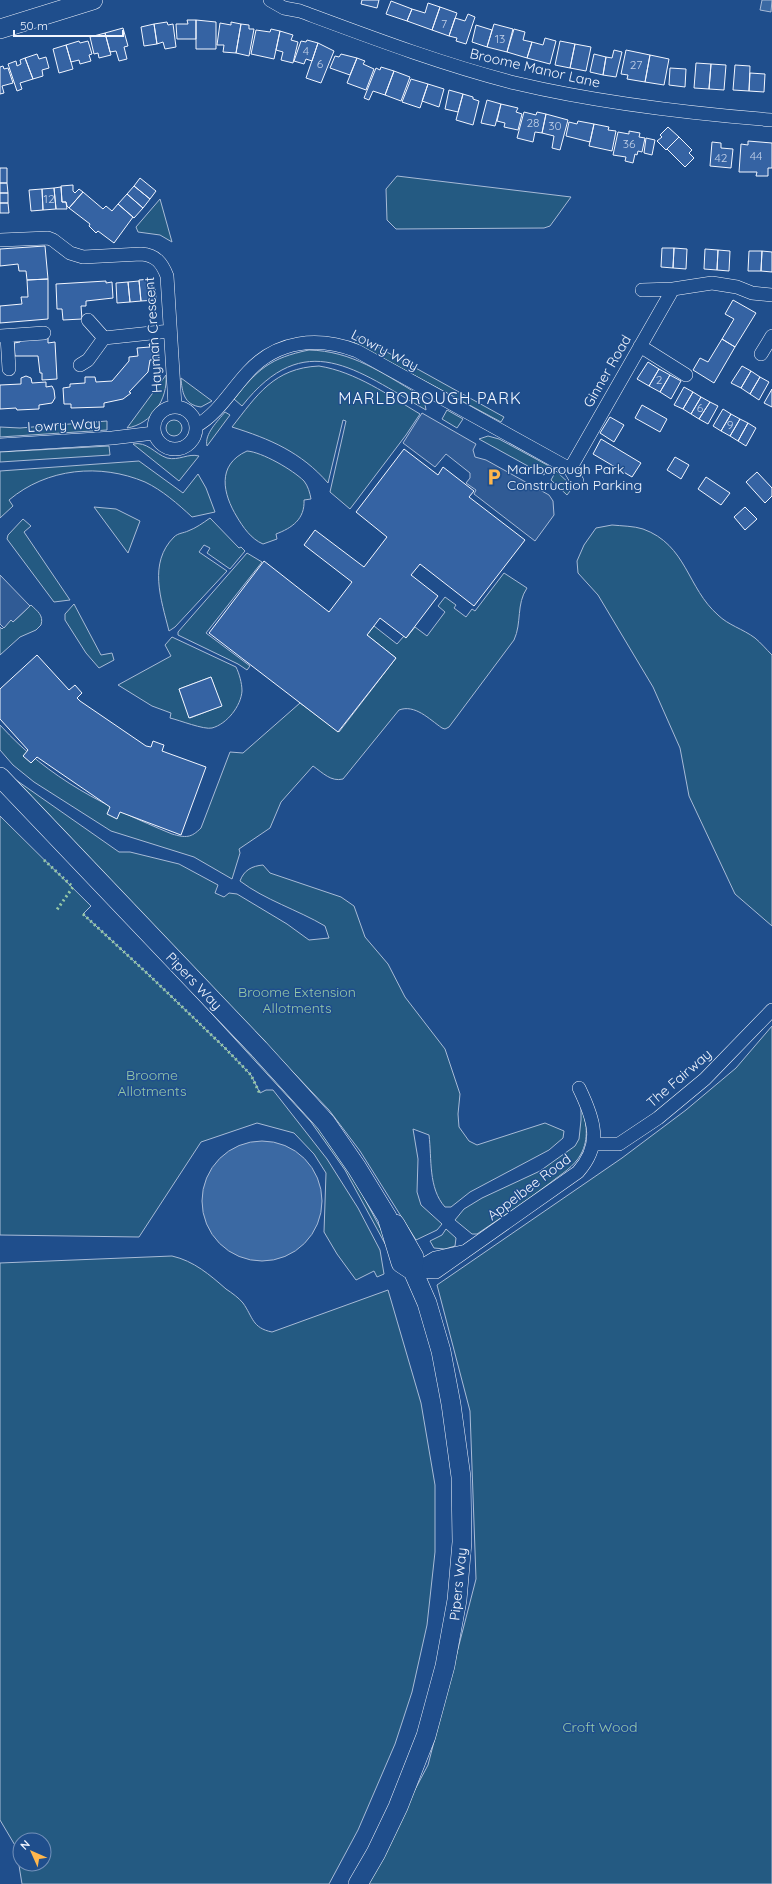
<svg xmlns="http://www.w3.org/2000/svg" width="772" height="1884" viewBox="0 0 772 1884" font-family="Quicksand,sans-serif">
  <rect width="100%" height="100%" fill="#1f4e8c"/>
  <path fill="#245a82" stroke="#a8bbd7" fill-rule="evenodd" d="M397,176L571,197L550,226L544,228L396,229L387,220L386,189Z
    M160,199L172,242L160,235L138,232L136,227Z
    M358,336L504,417L501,422L354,343Z
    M309,350C352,351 382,373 418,394L425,404L426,410C356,370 305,326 242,406L234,399C258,369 270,358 309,350Z
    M319,366C356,372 388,395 420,414L406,435L350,509L330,492L346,421L343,420L328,483C301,452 270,439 232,427C257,395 274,368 319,366Z
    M166,375C168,399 152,424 127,428Z
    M181,378L212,401L201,407C184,405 182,392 181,378Z
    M447,410L463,419L457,428L442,419Z
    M225,412L230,415L207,446C204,434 218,421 225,412Z
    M166 428a8 8 0 1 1 16 0a8 8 0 1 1-16 0Z
    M107,421V430L0,437V427L20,428Z
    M488,436L499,439L549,466L544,475L479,439Z
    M133,444C147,441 155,454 167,458C179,461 188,453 199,456L179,481Z
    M109,446L110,455L0,462V452Z
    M247,451C262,452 293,470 304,481C308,486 310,493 311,499L304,500C305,519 292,528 276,534L277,539L263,544C251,539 243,527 237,517C223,494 216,465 247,451Z
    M139,461L183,493L198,474L206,488L215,512L192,517C178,504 162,490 145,482C100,463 47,468 9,500L13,506L0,518V471Z
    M556,471L573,487L567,495L551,480Z
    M94,507L116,509L140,521L128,553Z
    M210,518L239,548L241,547L245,551L230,569L207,553L210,548L204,545L199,552L227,571L175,627L169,631C161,599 148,563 174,537C178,533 184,533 188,531C196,528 203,523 210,518Z
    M23,519L31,526L24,532L70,600L54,602L7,539L8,535Z
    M612,525C622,526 634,526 643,529C687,545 687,588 718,615C728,625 743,629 755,638C761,643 766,649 772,655V926L735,894L689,796L680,748L653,687L598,595L578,573L577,561L584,545L596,528Z
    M247,553L262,562L206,633L250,666L247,670L238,664L178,635V632Z
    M504,573L527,588C516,604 522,623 514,640L449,727L445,729L442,728C429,719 415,704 399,710L343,779C331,782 323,773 313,766L281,802L270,828L239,849L240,853L232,879L194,857L111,831L34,782L13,765L0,750V725C50,780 105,806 172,834C186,838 191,838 201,828L230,752L243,753L300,703L339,732L396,658L367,635L374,626L397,644L404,636L406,638L415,627L427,636L445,612L438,606L445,597L456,605L454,608L466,617L472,609L475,611Z
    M74,604L101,655L112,653L114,660L99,668L86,653L65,620V614Z
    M31,605C37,611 44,615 41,625L36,630L20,637L0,655V627L2,629L11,620L13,622Z
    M172,637L236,667C239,673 242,683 242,691C241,706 227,724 212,728C204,730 179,720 170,718L171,713L152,706L118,685L171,656L165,645ZM211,677L221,706L190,718L179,689Z
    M16,780L119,852H130L179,864L218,885L215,893L224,897L229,893L237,894L287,924L309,940L329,938L325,926C298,910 265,900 240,881C244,870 252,866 263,865L270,873L341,897L354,906L365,937L388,964L405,997L445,1049L460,1094L458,1114L459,1127L469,1141L477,1145L545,1123L564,1131L563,1138L549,1150L470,1192L451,1207H445C428,1188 432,1159 429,1135L413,1129L418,1159L417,1192L421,1205L442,1224L437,1230L416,1240L360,1151L329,1110Z
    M0,816L91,906L83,914L149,975L225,1048L251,1075L260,1093L266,1090H273L327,1159L358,1208L380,1250L384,1274L377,1277L374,1271L356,1280L337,1254L324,1232L326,1173L314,1154L294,1133L257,1123L201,1142L139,1237L0,1235Z
    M105,897L315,1122L354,1179L392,1250L389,1251L345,1170L311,1122Z
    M772,1026V1884H365L428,1765L476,1579L470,1411L437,1285L622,1158L686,1110L736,1068Z
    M581,1107C587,1122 589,1139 581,1154C574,1167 561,1174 550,1183C526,1201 502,1217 477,1234H472L455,1220L464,1209L482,1198L540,1171L575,1146L579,1139L581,1120Z
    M446,1229L456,1238L455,1246L445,1249L434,1248L430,1241L442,1235Z
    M172,1256C194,1261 210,1275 226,1289C232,1293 239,1298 243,1303C253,1317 252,1328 272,1332L388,1290L421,1403L435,1485V1552L427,1625L412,1692L395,1744L358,1830L329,1884H22L16,1847L0,1820V1263ZM20,1840H44V1864H20Z"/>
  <path fill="#305b95" stroke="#a8bbd7" d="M422,413L476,444L473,450L475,457L486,460L549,495L553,501L554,515L535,541L474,494L476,490L466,483L470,478V473L446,454L435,467L403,443Z
    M0,575L30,606L13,622L11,620L4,628L0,624Z"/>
  <path fill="#3b69a3" stroke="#a8bbd7" d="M762,0H772L771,12L760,10Z
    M202 1201a60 60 0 1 1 120 0a60 60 0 1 1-120 0Z"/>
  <path fill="#3563a3" stroke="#f2f6ff" d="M362,0H379L377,8L361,4Z
    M391,1L412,9L407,21L386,14Z
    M428,3L440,7L432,30L407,21L412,9L425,13Z
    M440,7L457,13L449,36L432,30Z
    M468,14L475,17L466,44L456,41L457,38L449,36L455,18L465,21Z
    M187,20H196V39H177L176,24H188Z
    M196,20L216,22V49H196Z
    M167,22L168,25L173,24L176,47L165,49L163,42L157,44L154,24Z
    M231,22L241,24L236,53L223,52L224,45H217L220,23L231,25Z
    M154,24L157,44L144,46L141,27Z
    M241,24L249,25V29H254L249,56L236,53Z
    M494,24L513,29L507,52L487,47Z
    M476,25L492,30L487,47L472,42Z
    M123,28L128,46L124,47L127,59L119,61L116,51L110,52L105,33Z
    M271,29L280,31L274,59L251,54L256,30L270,32Z
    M514,29L525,32L523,40L532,42L527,58L507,52Z
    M280,31L293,35L291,40L298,42L293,63L281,60L283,52L276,50Z
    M105,33L111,55L99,58L98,53L94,54L90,37Z
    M545,38L556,41L550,64L527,58L532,42L543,45Z
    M307,40L318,43L312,61L306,59L304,64L294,61L301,41L306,42Z
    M79,41L80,43L88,41L92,54L89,55L91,61L80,64L79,60L71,62L66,45Z
    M560,41L575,44L570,68L555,65Z
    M318,43L334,51L321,83L306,78Z
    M575,44L591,47L586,71L570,68Z
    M66,45L73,69L59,73L53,49Z
    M614,50L622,52L616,77L603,75L606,57L612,58Z
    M626,50L650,55L645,82L627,79L628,75L621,74Z
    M37,54L39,59L46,57L49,68L42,70L43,76L33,79L25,58Z
    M341,54L357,58L350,75L330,68L335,56L339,57Z
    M594,54L606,57L603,75L590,72Z
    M650,55L669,59L664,85L645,82Z
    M25,58L33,79L20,83L22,89L17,91L8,64L16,61L17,66L21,64L20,60Z
    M357,58L365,61L363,64L374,69L366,90L347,83Z
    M696,63L711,64L709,89L694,88Z
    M711,64L726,65L724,90L709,89Z
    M735,65L750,66L749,91L733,90Z
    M3,66L4,69L8,68L13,83L2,86L4,93L0,94V67Z
    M381,67L394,71L385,95L373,91L369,100L364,98L376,68L380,70Z
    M670,68L686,69L685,87L669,85Z
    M394,71L410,77L401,101L385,95Z
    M750,73L765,74L764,92L749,91Z
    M411,79L428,84L420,108L402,102Z
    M428,84L444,89L439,107L422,101Z
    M449,90L463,94L458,112L445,109Z
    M463,94L473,97V99L479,101L473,125L456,120Z
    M487,100L501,104L495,126L481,123Z
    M501,104L518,108L516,112L522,114L518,130L504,127L505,123L497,121Z
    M524,112L536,115L537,112L546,114L542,133L535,132L533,142L517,138Z
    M546,114L568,120L560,150L552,148L554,136L542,133Z
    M578,121L594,124L590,142L566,136L569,122L577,124Z
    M594,124L609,127L608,130L616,131L612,151L589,146Z
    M668,127L679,137L666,150L657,141L662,137L660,135Z
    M629,131L640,133L639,137L645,138L642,152L638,151L637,155L635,154L633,163L625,161L626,157L613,155L618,132L629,134Z
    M679,137L692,150L689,153L694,158L685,167L667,149Z
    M646,138L655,140L652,155L644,153Z
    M748,141L772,143V168H768V176H756L757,172H739L741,144L748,145Z
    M712,142L721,143V148L733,149L731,168L710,166Z
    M0,168H7V183H0Z
    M140,178L156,191L150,199L134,186Z
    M0,183H7L8,193H0Z
    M73,185V191L75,193L79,189L83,192L69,208L67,206L66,202H62L61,186Z
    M134,186L150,199L143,208L127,194Z
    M61,187L62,202H66L67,209H56L54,188Z
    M54,188L56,209L43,210L42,189Z
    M42,189L43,210L31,211L29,190Z
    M83,192L103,209L106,206L112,211L118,204L133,217L114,243L98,231L96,233L89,226L90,224L69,208Z
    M0,193H8V203H0Z
    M127,194L143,208L134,218L118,204Z
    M0,203H8L9,213H0Z
    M45,246L48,279L27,280L26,271H19L18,264L0,266V249Z
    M662,248H674L673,268L661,267Z
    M674,248L687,249L686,269L673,268Z
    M705,249L718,250L717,270L704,269Z
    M718,250L730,251L729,271L717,270Z
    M749,251H762L761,271H748Z
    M762,251L772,252V272L761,271Z
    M48,279V319L0,323V306L22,304L21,297H28L27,280Z
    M152,279V287H155L156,300L141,301L139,280Z
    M106,281V283L112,282L113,298L86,301V306H81L82,319L63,320L62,309H57L56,284Z
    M139,281L141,301L130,302L128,282Z
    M128,282L130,302L117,303L116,283Z
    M733,300L756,313L735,347L722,339L734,319L725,314Z
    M48,338V343L55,342L57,379L42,380V373H40L38,356H15L14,343L20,342V340Z
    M722,339L735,347L714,383L693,370L700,358L708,362Z
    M158,343L159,359L150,360L148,372L129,392L131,393L123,399L104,403V407L71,408V404H64L63,388L70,387V384L85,383V377H95L96,382L112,381L129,361V357L138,356L137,348L150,347L149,344Z
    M648,362L659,369L649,386L637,379Z
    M742,366L751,371L741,388L731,383Z
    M659,369L670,375L660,392L649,386Z
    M751,371L760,377L750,394L741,388Z
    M670,375L681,381L671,399L660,392Z
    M26,376L31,378L32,383L46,382V387L52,386L54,390L55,398L52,403L39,405V409L17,410L16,408L0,409V385L21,384V378Z
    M760,377L769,382L759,400L750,394Z
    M684,387L693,392L683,409L674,405Z
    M772,389V407L764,403Z
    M693,392L701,397L691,414L683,409Z
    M701,397L710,402L699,419L691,414Z
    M710,402L718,406L708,424L699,419Z
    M642,405L667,419L660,432L635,418Z
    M723,409L731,414L721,431L713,426Z
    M731,414L740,419L730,436L721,431Z
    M610,417L624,425L614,442L600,433Z
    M740,419L748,423L738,441L730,436Z
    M748,423L756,428L746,446L738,441Z
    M601,439L641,463L632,477L593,454Z
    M404,449L438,475L443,467L474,491L469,497L525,540L474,606L420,564L411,575L438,596L406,638L380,618L367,635L396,658L338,732L209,633L264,561L329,612L352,582L304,545L315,530L364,567L387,537L356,512Z
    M675,457L689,465L681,479L667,470Z
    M757,472L772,488V496L765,503L746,482Z
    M706,477L730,493L721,505L698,489Z
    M745,507L757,519L745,530L734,517Z
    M37,655L69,690L75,685L82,693L77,698L80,701L146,746L151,747L153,741L161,744L164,745L162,751L206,767L181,835L120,812L117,819L107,814L110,807L37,757L31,763L23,756L28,750L0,719V689Z
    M211,677L222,706L189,718L179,689Z"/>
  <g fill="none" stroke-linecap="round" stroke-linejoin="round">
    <g stroke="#f2f6ff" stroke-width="14">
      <path id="minor" d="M270,0L284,8L300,11C370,37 441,64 515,83C599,103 685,113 772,120
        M0,240L48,238L53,240L70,253L83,257L141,254C156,255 162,263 167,276L175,406
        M642,290L673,289L712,283L737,287L752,293L772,295
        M88,320L104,338
        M0,336L44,333
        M7,336L9,369
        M104,338L170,331
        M640,346L686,375
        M761,354L772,336
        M80,365L88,360L104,338
        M154 428a21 21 0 1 1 42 0a21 21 0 1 1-42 0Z
        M196,426C218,414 231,390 248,372C277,340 318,336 357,351L570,469
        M0,445L112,438L154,433
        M570,469L673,289
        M570,469L577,481
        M593,1144H619L658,1118L705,1079L772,1010
        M413,1271L436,1272L578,1172C603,1144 594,1119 579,1088
        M413,1271L435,1258L462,1252"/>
    </g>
    <g stroke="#f2f6ff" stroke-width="20">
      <path id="secondary" d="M0,29L93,0
        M0,777L259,1049L326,1123L357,1168L387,1217L401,1263L413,1271L427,1303L441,1351L451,1404L461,1477L462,1542L457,1600L445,1666L426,1736L398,1807L376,1853L358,1884
        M395,1224L414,1257L413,1271"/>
    </g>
    <use href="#minor" stroke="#1f4e8c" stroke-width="13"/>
    <use href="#secondary" stroke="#1f4e8c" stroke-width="19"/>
    <path stroke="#97c8a6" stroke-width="3" stroke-dasharray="2 3" stroke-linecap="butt" d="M44,860L73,887L56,911
      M83,914L149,975L225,1048L251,1075L260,1094"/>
  </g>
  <defs>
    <g id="parking-bare" transform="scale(1.38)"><path d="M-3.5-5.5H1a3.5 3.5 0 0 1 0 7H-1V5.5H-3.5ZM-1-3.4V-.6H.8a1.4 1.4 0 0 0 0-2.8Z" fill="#ffb74d" stroke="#1f4e8c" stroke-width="2.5" paint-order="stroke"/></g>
  </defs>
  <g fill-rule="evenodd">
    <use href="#parking-bare" x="494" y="477"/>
  </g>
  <g text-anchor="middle" stroke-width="3" stroke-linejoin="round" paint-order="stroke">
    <g font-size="12" fill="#c3d1e8">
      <text x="444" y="28">7</text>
      <text x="500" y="43">13</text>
      <text x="306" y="55">4</text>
      <text x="320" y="68">6</text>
      <text x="636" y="69">27</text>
      <text x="533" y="127">28</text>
      <text x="555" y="130">30</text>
      <text x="629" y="148">36</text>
      <text x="756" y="160">44</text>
      <text x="721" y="162">42</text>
      <text x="49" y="203">12</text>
      <text x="659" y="384">2</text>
      <text x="700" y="412">6</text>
      <text x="730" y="429">9</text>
    </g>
    <g font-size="14" fill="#f2f6ff" stroke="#1f4e8c">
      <text transform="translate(535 68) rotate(13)" y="5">Broome Manor Lane</text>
      <text transform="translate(153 335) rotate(-94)" y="5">Hayman Crescent</text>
      <text transform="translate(385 350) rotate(27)" y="5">Lowry Way</text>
      <text transform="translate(607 371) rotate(-60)" y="5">Ginner Road</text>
      <text transform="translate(64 425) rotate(-3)" y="5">Lowry Way</text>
      <text transform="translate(194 981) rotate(46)" y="5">Pipers Way</text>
      <text transform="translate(679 1078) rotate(-41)" y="5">The Fairway</text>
      <text transform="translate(529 1187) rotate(-37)" y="5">Appelbee Road</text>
      <text transform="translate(458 1584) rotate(-84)" y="5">Pipers Way</text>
    </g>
    <g font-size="14" fill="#f2f6ff" stroke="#1f4e8c" text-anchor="start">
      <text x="507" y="474">Marlborough Park<tspan x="507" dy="16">Construction Parking</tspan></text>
    </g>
    <g font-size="14" fill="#97c8a6" stroke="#1f4e8c">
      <text x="297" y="997">Broome Extension<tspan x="297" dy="16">Allotments</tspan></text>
      <text x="152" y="1080">Broome<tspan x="152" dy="16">Allotments</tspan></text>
      <text x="600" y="1732">Croft Wood</text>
    </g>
    <g font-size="16" letter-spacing="1" fill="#f2f6ff" stroke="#1f4e8c">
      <text x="430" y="404">MARLBOROUGH PARK</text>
    </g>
  </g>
  <g transform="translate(32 1852) rotate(315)"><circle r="19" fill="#1f4e8c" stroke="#7391ba"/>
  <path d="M0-3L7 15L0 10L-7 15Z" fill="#ffb74d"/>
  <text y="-6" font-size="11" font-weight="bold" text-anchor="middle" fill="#f2f6ff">N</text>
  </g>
  <path d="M14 30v6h109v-6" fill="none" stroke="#f2f6ff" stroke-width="2"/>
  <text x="20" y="30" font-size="12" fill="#f2f6ff" stroke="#1f4e8c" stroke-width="3" paint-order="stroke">50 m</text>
</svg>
